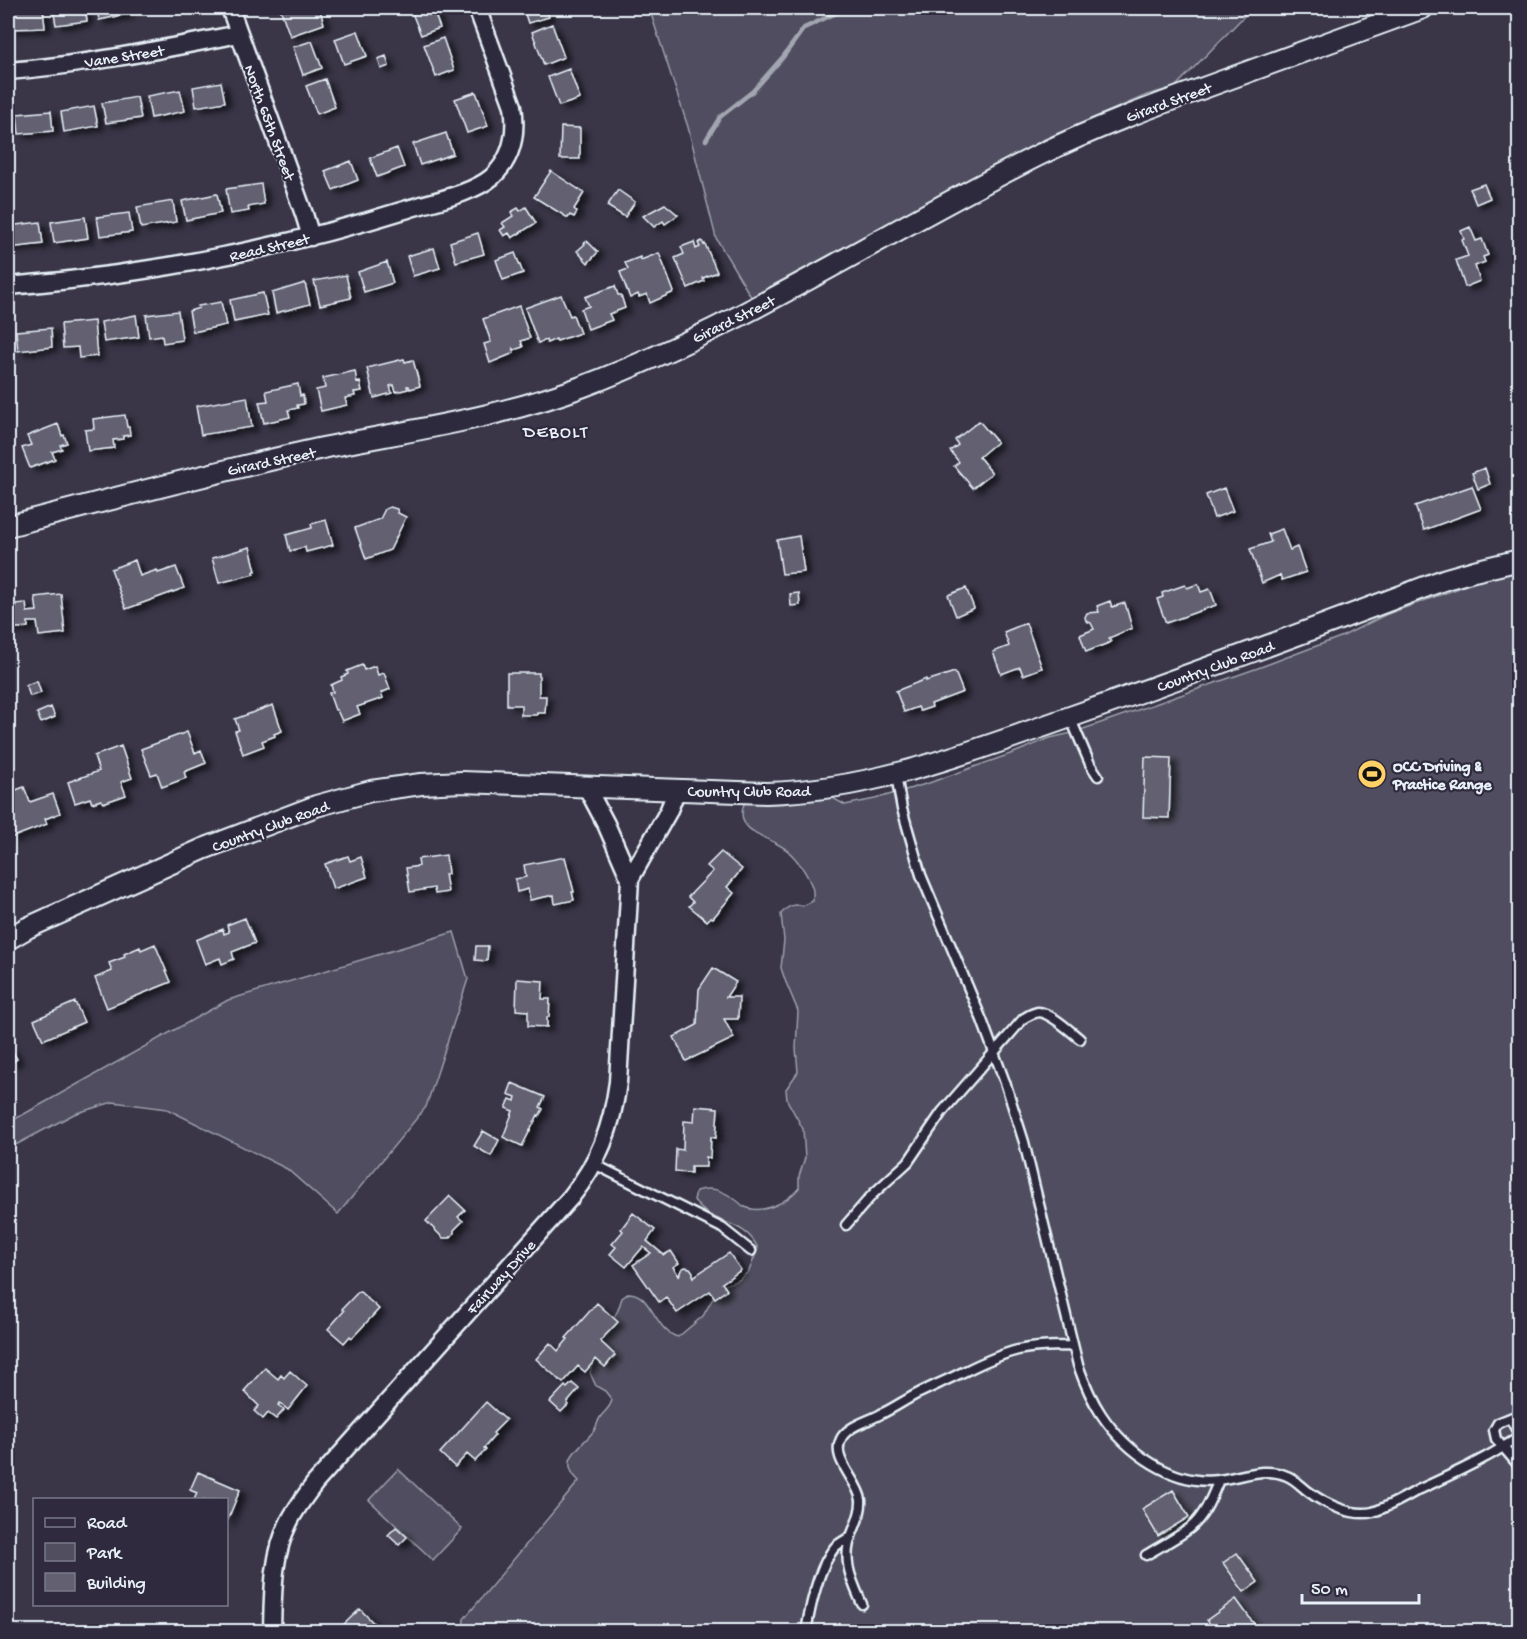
<svg xmlns="http://www.w3.org/2000/svg" width="1527" height="1639" viewBox="0 0 1527 1639" font-family="'Gochi Hand',sans-serif">
  <defs>
    <filter id="shadow"><feDropShadow dx="6" dy="4" stdDeviation="3" flood-color="#0009"/></filter>
  </defs>
  <rect width="100%" height="100%" fill="#3a3648"/>
  <filter id="ink" filterUnits="userSpaceOnUse"><feTurbulence type="fractalNoise" baseFrequency=".0167" numOctaves="2"/><feDisplacementMap in="SourceGraphic" scale="12" xChannelSelector="R" yChannelSelector="G"/><feConvolveMatrix kernelMatrix="1 2 1 2 8 2 1 2 1" color-interpolation-filters="sRGB"/></filter>
  <g filter="url(#ink)">
    <path fill="#504e5f" stroke="#9ca0ac" stroke-width="1.5" d="M649,8H1252L1175,87L1147,95L1045,139L751,297L716,238L688,127Z
      M1519,567V1631L463,1632L464,1619L579,1481C557,1460 579,1449 592,1433C597,1428 597,1421 601,1416C606,1410 610,1408 612,1400L605,1391L596,1386L590,1373L593,1361L599,1350L601,1340L618,1310L622,1298L629,1293C652,1293 654,1331 678,1337L703,1316L712,1300L727,1284L739,1280L749,1271L758,1248C743,1217 711,1227 694,1200L696,1191C712,1186 722,1190 736,1200C739,1202 741,1204 743,1206C762,1216 787,1202 799,1188V1176L805,1158L803,1129L787,1100L786,1089L798,1072L796,1048L798,1011L785,980L781,968L784,940L781,914C788,906 793,903 803,906L813,901C813,896 814,891 812,887C808,875 798,860 788,851C771,835 731,835 745,801L778,797H831L845,805L875,799L929,783L1016,752L1050,738L1072,733L1258,668L1343,636L1385,615L1459,588L1486,576Z
      M454,932L468,979L426,1107L338,1214L287,1169L167,1109L113,1102L74,1114L8,1149V1123L228,1000Z
      M398,1469L462,1529L433,1560L369,1500Z"/>
    <g fill="none" stroke-linecap="round" stroke-linejoin="round">
      <path stroke="#a2a6b1" stroke-width="4.5" d="M706,140L720,117L753,91L783,57L804,28L847,8"/>
    </g>
    <path fill="#636171" stroke="#e8f1f8" stroke-width="1.5" filter="url(#shadow)" d="M9,8H43L45,28L10,29Z
      M53,8H85L87,21L56,25Z
      M97,8H127L128,14L99,20Z
      M280,8H314L316,12L320,10L324,24L290,36Z
      M410,8H435L436,11L434,12L440,28L421,35Z
      M523,8H546L549,17L528,23Z
      M552,24L564,57L544,65L532,32Z
      M358,31L367,56L344,64L335,39Z
      M443,38L454,70L436,77L424,45Z
      M312,41L322,68L303,75L293,47Z
      M386,56L389,66L381,69L378,59Z
      M569,69L580,99L559,106L548,77Z
      M325,79L335,107L317,114L306,86Z
      M221,82L225,102L196,107L193,87Z
      M180,90L185,111L151,118L147,96Z
      M476,92L488,126L467,133L455,99Z
      M137,97L141,118L106,123L102,103Z
      M94,106L98,126L64,132L61,112Z
      M51,111L53,131L19,134L17,114Z
      M561,127L580,128V159H560Z
      M446,133L453,154L420,165L413,144Z
      M397,148L404,167L377,177L370,158Z
      M351,161L358,180L333,190L325,171Z
      M551,171L584,193L574,209L577,212L574,217L570,215L568,218L534,197Z
      M261,184L264,204L248,207L249,211L230,214L226,189Z
      M1484,184L1490,198L1476,204L1470,189Z
      M618,190L635,202L625,217L607,206Z
      M217,194L221,213L186,220L182,201Z
      M173,201L176,222L141,228L137,207Z
      M665,204L678,215L665,224L663,221L654,227L643,216Z
      M526,207L536,223L512,238L509,233L504,236L500,230L505,227L502,223L513,216L511,212L518,208L520,211Z
      M129,213L132,232L100,236L97,217Z
      M85,217L88,238L54,243L51,222Z
      M40,222L43,244L8,248V226Z
      M1470,227L1476,241L1482,239L1488,255L1483,257L1485,262L1475,266L1480,281L1465,287L1456,260L1468,256L1462,240L1464,239L1461,231Z
      M478,233L484,254L456,262L450,242Z
      M587,241L598,252L588,263L577,251L585,244L584,243Z
      M702,241L704,245L705,244L717,272L703,278L704,281L688,288L675,258L684,254L681,247L694,242L696,249L700,247L698,243Z
      M434,248L440,268L413,276L407,256Z
      M515,253L523,273L503,280L496,260Z
      M659,253L674,292L650,303L647,294L639,297L638,294L630,298L620,272L628,269L625,263L640,257L641,260Z
      M387,262L393,283L364,292L358,272Z
      M346,275L351,298L320,305L314,281Z
      M305,283L310,304L276,313L272,293Z
      M615,286L618,295H621L625,308L609,314L612,320L588,329L581,309L589,306L585,297Z
      M263,293L268,315L234,322L230,300Z
      M561,295L570,316L573,315L580,333L557,341L556,339L547,343L546,340L538,343L525,308Z
      M221,302L226,325L193,332L189,311L199,308L198,306Z
      M519,306L530,338L521,341L523,347L514,350L513,349L514,353L490,363L484,344L491,342L483,319Z
      M178,311L182,340L163,343L162,335L149,337L146,315Z
      M136,315L139,337L104,342L101,322Z
      M94,321L97,356L79,358L78,347L63,348L61,324Z
      M51,328L52,347L18,351L16,331Z
      M404,359L405,362L413,360L420,386L410,389L409,386H407L408,389L396,392L394,385L390,386L392,393L374,398L367,368Z
      M355,371L357,383L360,382L362,391L354,392L355,396L345,398L347,405L321,411L316,390L325,388L323,378Z
      M298,384L300,396L303,395L304,404L297,405L298,408L288,410L290,417L264,423L259,402L268,401L266,391Z
      M247,397L252,427L201,435L196,406Z
      M125,415L127,427H129L130,435L123,436V439L113,440L114,448L88,451L85,430L94,429L93,419Z
      M979,421L997,442L979,457L992,473L973,488L954,466L959,462L950,451L958,445L955,440Z
      M58,424L62,436L64,435L67,443L60,445L62,449L52,452L55,459L30,468L22,448L31,445L27,436Z
      M1485,468L1490,484L1478,489L1472,473Z
      M1472,486L1481,509L1424,530L1415,506Z
      M1224,488L1233,511L1214,518L1206,495Z
      M390,507L397,509L398,513L406,517L390,550L366,559L355,528L380,519L385,509Z
      M326,520L333,545L306,552L305,547L290,551L286,535L312,528L311,524Z
      M1282,529L1290,550L1297,547L1306,572L1282,580L1280,575L1262,583L1250,549L1271,542L1268,534Z
      M799,536L804,572L782,574L777,540Z
      M250,547L256,571H254V574L219,583L212,558Z
      M135,560L140,576L157,570L158,573L176,567L184,588L126,609L111,569Z
      M1198,584L1201,592L1210,589L1216,605L1166,623L1157,599L1163,597L1162,593L1185,585L1187,588Z
      M966,588L974,608L956,616L948,595Z
      M799,593L800,605L791,606L790,594Z
      M61,594L65,633L39,636L37,622H28V627L8,629V609L16,608L15,604L26,603L27,612L37,611L35,597Z
      M1110,601L1112,607L1125,603L1132,628L1109,638L1111,642L1086,652L1080,635L1094,629L1091,623L1086,621L1085,617L1087,613L1099,612L1097,606Z
      M1026,623L1042,668L1023,675L1020,667L1001,674L993,652L1009,646L1004,632Z
      M362,665L364,670L375,666L378,675L384,673L390,689L381,693L383,698L357,707L360,714L342,721L337,710H335L329,693L333,692L331,685L342,680L341,677L348,674L347,671Z
      M955,672L963,692L931,704L932,707L920,711L918,707L904,712L896,691L926,679V681Z
      M507,673H539V696H546L545,713H537V715H521V705H507Z
      M37,681L41,693L30,696L26,685Z
      M273,705L282,731L274,734L275,736L262,741L264,746L243,754L235,731L239,730L235,719Z
      M51,707L55,717L41,723L37,713Z
      M187,732L195,753L201,750L206,763L184,772L186,778L162,787L157,773L151,775L141,749Z
      M121,746L132,778L121,782L126,795L103,803L101,800L92,803L90,798L75,803L68,782L99,771L94,756Z
      M1145,757L1171,758L1169,818L1143,817Z
      M24,787L30,802L53,794L60,813L45,819L47,824L8,839V810L13,808L8,793Z
      M721,852L742,869L727,887L734,893L713,918L711,917L707,921L689,906L693,902L688,897L713,871L707,866Z
      M446,855L448,874H445L448,892L435,894L434,888L410,892L406,868L419,866L418,859Z
      M348,856L350,861L361,857L367,877L333,889L325,864Z
      M565,857L574,892H572L574,900L555,904L554,895L530,900L528,889L517,892L515,879L526,877L524,865Z
      M245,918L255,943L232,952L234,959L222,964L220,958L205,964L196,940L223,929L224,934L229,932L227,925Z
      M155,944L171,982L107,1008L95,978L112,971L109,963L125,957L124,954L140,947L141,950Z
      M476,946H488L487,961L475,960Z
      M713,968L736,982L726,997H739L738,1019H724L734,1038L686,1061L674,1037L697,1025L699,989Z
      M517,979L543,981L542,999H550L549,1017H547V1027L528,1026V1011L516,1010Z
      M75,1002L84,1022L43,1040L34,1020Z
      M8,1044L17,1059L8,1065Z
      M512,1083L545,1097L540,1107L543,1109L539,1116L538,1115L522,1146L503,1137L513,1111L506,1108L510,1099L515,1101L516,1097L508,1094Z
      M695,1106L718,1108L716,1138L711,1137L710,1158L706,1157V1167H691V1173L675,1172L676,1149L683,1150L684,1121L694,1122Z
      M483,1131L499,1140L491,1156L474,1146Z
      M450,1196L465,1210L458,1217L463,1221L454,1230V1233L450,1238H443L426,1221Z
      M633,1213L655,1230L647,1241L664,1255L671,1251L679,1263L673,1267L679,1276L681,1270L685,1267L690,1268L693,1272V1277L729,1253L741,1270L722,1283L727,1290L715,1298L710,1291L677,1313L666,1297L659,1302L633,1265L651,1253L643,1247L626,1267L610,1254L616,1247L612,1244L623,1231L621,1229Z
      M359,1291L379,1309L352,1338L350,1336L344,1343L328,1329L344,1311L342,1309Z
      M597,1303L618,1322L600,1341L615,1355L605,1367L596,1359L585,1372L578,1366L563,1383L536,1359L550,1343L558,1351L568,1339L566,1338Z
      M265,1368L278,1379L281,1375L284,1378L290,1371L307,1386L288,1410L280,1403L278,1405L284,1410L276,1419L268,1413L263,1419L254,1411L259,1406L244,1391Z
      M572,1383L579,1389L567,1403L568,1405L561,1412L550,1402L565,1386L567,1388Z
      M486,1402L506,1420L493,1433L495,1435L484,1448L486,1450L475,1461L467,1454L455,1467L440,1453Z
      M198,1472L240,1490L226,1524V1500H194L197,1493L190,1490Z
      M1173,1490L1189,1517L1158,1536L1142,1509Z
      M396,1527L407,1537L399,1545L388,1535Z
      M1237,1553L1258,1582L1244,1592L1223,1563Z
      M1236,1599L1260,1632H1216L1207,1620Z
      M360,1609L382,1632H347L342,1626Z"/>
    <g fill="none" stroke-linecap="round" stroke-linejoin="round">
      <g stroke="#e8f1f8" stroke-width="13">
        <path id="service" d="M1070,717L1090,764L1098,776
          M896,775L902,809L921,875L982,1020L1006,1085L1024,1142L1078,1365C1084,1382 1091,1399 1101,1414C1126,1452 1173,1486 1219,1480C1241,1477 1266,1466 1287,1476C1295,1479 1302,1487 1309,1492C1325,1504 1352,1517 1373,1512C1388,1507 1404,1498 1418,1490C1440,1480 1462,1470 1484,1458C1496,1452 1507,1444 1520,1437
          M594,1164L722,1228L751,1251
          M846,1225L873,1194L908,1162L942,1112L1024,1018C1028,1016 1032,1013 1038,1012C1050,1012 1070,1031 1080,1039
          M1520,1414L1498,1423L1494,1430L1496,1439L1520,1467
          M1510,1418L1520,1436
          M1146,1555C1161,1546 1177,1538 1190,1528C1205,1516 1212,1496 1219,1480
          M862,1604C852,1581 841,1560 852,1534C856,1523 862,1512 861,1500C858,1479 829,1459 842,1437C850,1425 869,1421 881,1414C894,1408 905,1400 917,1394C931,1387 945,1381 959,1374C978,1365 997,1355 1018,1350C1035,1346 1054,1346 1072,1346
          M806,1632C810,1607 819,1566 835,1547C839,1543 846,1540 851,1536"/>
      </g>
      <g stroke="#e8f1f8" stroke-width="21">
        <path id="minor" d="M230,8L304,214L311,237
          M8,71C85,65 163,49 239,34
          M8,286C144,275 277,250 408,209C433,201 472,194 492,177C513,158 517,132 513,106L477,8
          M586,786L606,824L630,879
          M272,1632C273,1594 272,1556 289,1522C296,1508 306,1495 315,1483L571,1197C599,1162 612,1127 618,1082L630,879L668,812L677,790"/>
      </g>
      <g stroke="#e8f1f8" stroke-width="24">
        <path id="tertiary" d="M8,526C111,499 214,472 318,449C409,430 497,419 584,386C743,326 888,230 1039,155C1094,128 1151,107 1209,86C1280,60 1352,34 1423,8
          M8,939L27,928L203,849L316,806L371,791L421,784L462,782L766,793C875,790 972,751 1073,716C1198,672 1322,626 1446,579L1474,571L1520,560"/>
      </g>
      <use href="#service" stroke="#2f2a3d" stroke-width="8"/>
      <use href="#minor" stroke="#2f2a3d" stroke-width="16"/>
      <use href="#tertiary" stroke="#2f2a3d" stroke-width="20"/>
    </g>
  </g>
  <defs>
    <g id="stadium-disc" transform="scale(1.5)"><circle r="9.5" fill="#ffd166" stroke="#2f2a3d"/><path d="M0-5a6.5 5 0 1 0 0 10a6.5 5 0 1 0 0-10ZM-3.5-1.8h7v3.6h-7Z" fill="#111"/></g>
  </defs>
  <g fill-rule="evenodd">
    <use href="#stadium-disc" x="1372" y="774"/>
  </g>
  <g text-anchor="middle" stroke-width="4.5" stroke-linejoin="round" paint-order="stroke">
    <g font-size="16" fill="#e8f1f8" stroke="#2f2a3d">
      <text transform="translate(124 55) rotate(-9)" y="6">Vane Street</text>
      <text transform="translate(1168 101) rotate(-20)" y="6">Girard Street</text>
      <text transform="translate(271 122) rotate(70)" y="6">North 65th Street</text>
      <text transform="translate(269 246) rotate(-13)" y="6">Read Street</text>
      <text transform="translate(733 318) rotate(-26)" y="6">Girard Street</text>
      <text transform="translate(271 460) rotate(-12)" y="6">Girard Street</text>
      <text transform="translate(1215 665) rotate(-20)" y="6">Country Club Road</text>
      <text x="749" y="796">Country Club Road</text>
      <text transform="translate(270 825) rotate(-20)" y="6">Country Club Road</text>
      <text transform="translate(500 1276) rotate(-48)" y="6">Fairway Drive</text>
    </g>
    <g font-size="16" font-weight="bold" fill="#e8f1f8" stroke="#2f2a3d" text-anchor="start">
      <text x="1393" y="771">OCC Driving &amp;<tspan x="1393" dy="18">Practice Range</tspan></text>
    </g>
    <g font-size="18" letter-spacing="1.5" fill="#e8f1f8" stroke="#2f2a3d">
      <text x="556" y="437">DEBOLT</text>
    </g>
  </g>
  <rect width="1527" height="1639" fill="none" stroke="#2f2a3d" stroke-width="30"/>
  <rect x="15" y="15" width="1497" height="1609" fill="none" stroke="#e8f1f8" stroke-width="2" filter="url(#ink)"/>
  <rect x="33" y="1498" width="195" height="108" fill="#2f2a3d" stroke="#797a88" stroke-width="1.5"/>
  <rect x="45" y="1518" width="30" height="9" fill="#2f2a3d" stroke="#797a88" stroke-width="1.5"/>
  <text x="87" y="1528" font-size="18" fill="#e8f1f8">Road</text>
  <rect x="45" y="1543" width="30" height="18" fill="#504e5f" stroke="#797a88" stroke-width="1.5"/>
  <text x="87" y="1558" font-size="18" fill="#e8f1f8">Park</text>
  <rect x="45" y="1573" width="30" height="18" fill="#636171" stroke="#797a88" stroke-width="1.5"/>
  <text x="87" y="1588" font-size="18" fill="#e8f1f8">Building</text>
  <path d="M1302 1594v9h117v-9" fill="none" stroke="#e8f1f8" stroke-width="3"/>
  <text x="1311" y="1594" font-size="18" fill="#e8f1f8" stroke="#2f2a3d" stroke-width="4.5" paint-order="stroke">50 m</text>
</svg>
